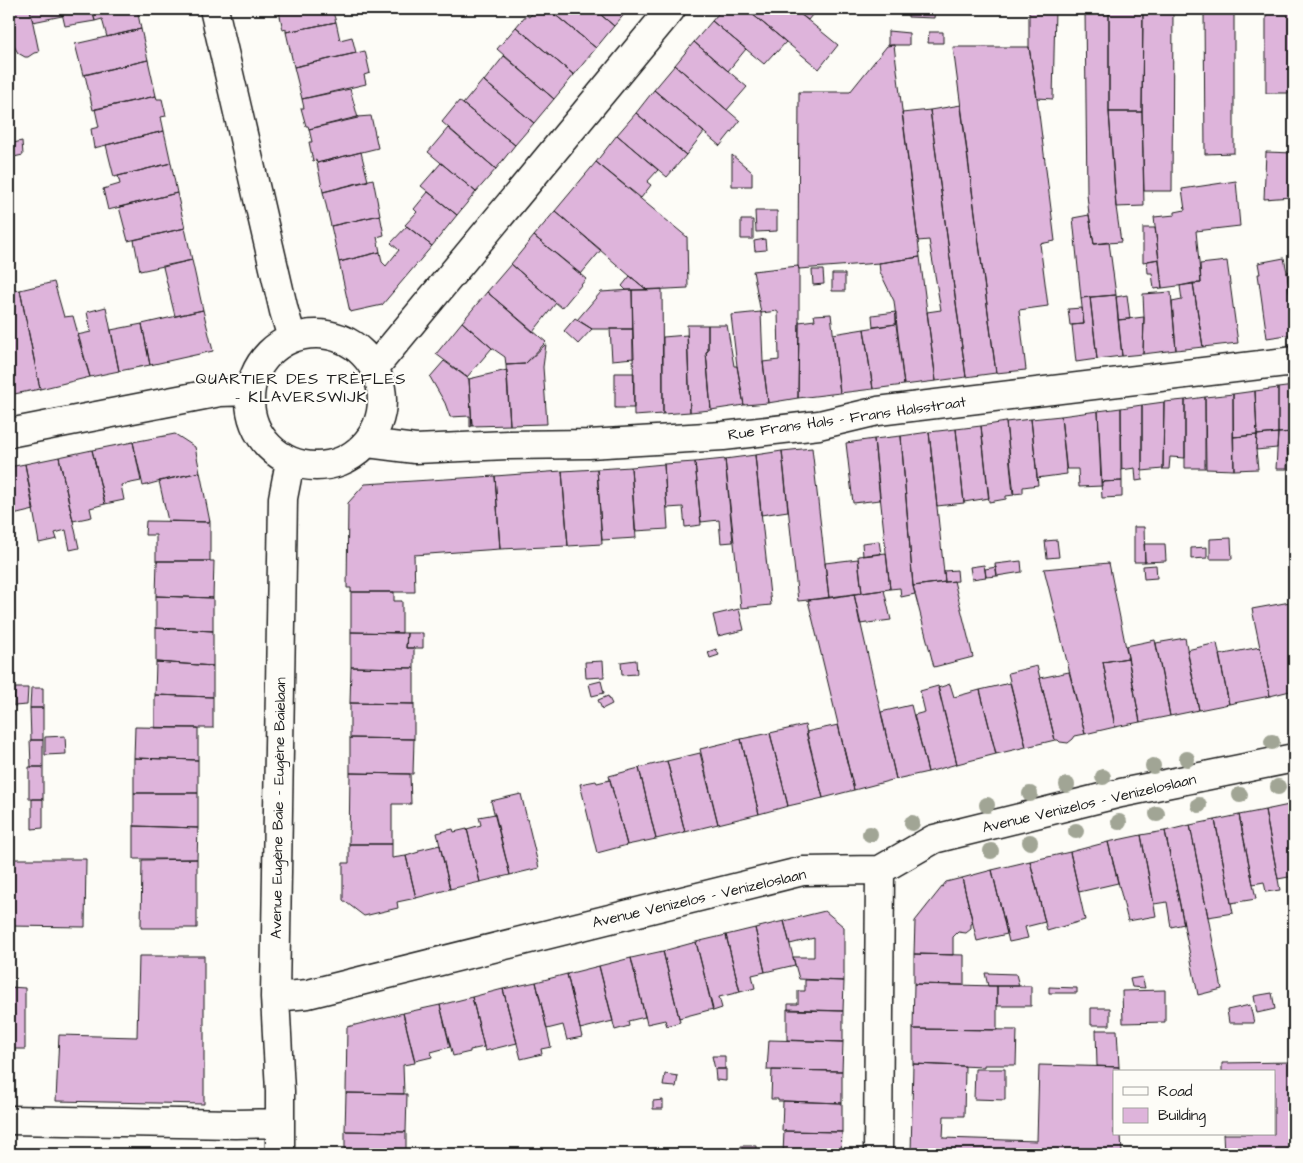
<svg xmlns="http://www.w3.org/2000/svg" width="1303" height="1163" viewBox="0 0 1303 1163" font-family="'Architects Daughter',sans-serif">
  <rect width="100%" height="100%" fill="#fdfcf7"/>
  <filter id="ink" filterUnits="userSpaceOnUse"><feTurbulence type="fractalNoise" baseFrequency=".02" numOctaves="2"/><feDisplacementMap in="SourceGraphic" scale="10" xChannelSelector="R" yChannelSelector="G"/><feConvolveMatrix kernelMatrix="1 2 1 2 8 2 1 2 1" color-interpolation-filters="sRGB"/></filter>
  <g filter="url(#ink)">
    <path fill="#deb4db" stroke="#1c1c1c" d="M9,9H30L39,52L34,53L28,57H25L18,53L14,46L9,47Z
      M30,9H61L62,16L33,22Z
      M61,9H92L95,21L65,26Z
      M92,9H144L145,12L138,14L141,29L107,37L102,19L95,21Z
      M281,9H332L336,22L286,32V29L283,30L279,11H282Z
      M536,9H548L596,48L574,75L516,27L526,15L529,17Z
      M548,9H594L614,26L596,48Z
      M594,9H629L614,26Z
      M722,9H746L786,42L775,54L774,53L764,64L712,21Z
      M746,9H794L838,45L819,69Z
      M794,9H817L808,20Z
      M908,9H935L934,18L908,17Z
      M1029,9H1055L1053,99L1037,98L1029,47Z
      M1085,9H1109V112L1116,207L1121,242L1094,244L1089,215L1087,194Z
      M1109,9H1143L1142,112H1109Z
      M1143,9H1173L1172,191H1144L1142,112Z
      M1204,9H1234V153L1205,154Z
      M1266,9H1294V93H1266Z
      M712,21L746,49L728,71L694,42Z
      M336,22L340,40L352,37L356,53L294,67L286,32Z
      M516,27L574,75L554,99L497,49Z
      M141,29L148,60L83,75L75,44Z
      M888,31L909,33V45H888Z
      M929,32H943V43H928Z
      M694,42L747,87L727,110L675,65Z
      M894,45L920,257L879,263L799,269L798,266L799,92H850L887,46Z
      M953,47H1029L1037,98L1055,241L1040,244L1048,306L1019,310L1026,370L996,373Z
      M365,51L370,73L364,75L366,84L302,99L294,67Z
      M504,56L554,99L534,123L484,81Z
      M148,60L156,96L93,110L85,75Z
      M675,65L740,121L720,146L654,90Z
      M483,80L534,123L515,145L463,104Z
      M350,89L358,118L309,129L308,126H306L301,108H304L302,99Z
      M654,90L704,132L686,155L636,113Z
      M156,96L157,99H162L166,116L161,117L164,131L94,148L91,129L99,127L95,109Z
      M459,101L515,145L496,169L442,122Z
      M961,105L996,373L966,377L930,110Z
      M930,110L966,377L936,381L927,312L941,310L929,240L918,241L902,113Z
      M1109,112H1142L1144,206L1116,207Z
      M636,113L686,155L667,177L617,135Z
      M371,116L378,148L317,163L316,160L313,161L309,142H312L309,129L357,117Z
      M448,128L496,169L476,192L428,152Z
      M164,131L171,163L114,177L106,145Z
      M617,135L658,170L647,182L651,185L641,198L596,162Z
      M22,141L23,155L9,158V144Z
      M361,152L368,181L323,192L317,163Z
      M1266,152L1294,153L1291,197L1264,199Z
      M732,155L752,172V186H732Z
      M596,162L687,237L688,288L647,290L630,276L555,211Z
      M171,163L177,193L108,210L103,189L120,184L118,176Z
      M441,163L476,192L457,215L421,186Z
      M373,179L380,215L331,226L323,192Z
      M1236,181L1240,226L1196,231L1201,283L1162,288L1154,217L1175,215V212L1185,210L1182,189Z
      M428,192L457,215L432,246L405,225L417,212L414,209Z
      M177,193L185,228L128,241L119,207Z
      M555,211L601,250L581,274L534,236Z
      M755,211H777V231L756,232Z
      M380,215L384,235L377,237L380,252L339,262L331,226Z
      M1089,215L1094,244L1109,242L1116,295L1081,298L1073,218Z
      M741,220H753V239H741Z
      M407,226L432,246L382,305L350,312L339,262L380,252L382,262L386,266L399,250L391,243Z
      M185,228L192,260L140,271L134,240Z
      M1143,228H1155L1159,259L1143,262Z
      M534,236L586,279L562,308L511,264Z
      M765,239L766,250L755,251L754,241Z
      M920,257L936,381L904,385L894,301L880,272L879,263Z
      M1284,258L1287,272L1294,334L1267,338L1258,274H1260L1258,263Z
      M1159,259L1162,288L1154,289L1152,273H1148L1147,261Z
      M192,260L203,310L175,316L163,267Z
      M1227,261L1238,343L1203,347L1193,283H1201L1200,264Z
      M511,264L556,303L533,332L487,292Z
      M798,266L799,269V322L798,398L768,403L763,362L779,360L778,311L761,313L753,271Z
      M812,270H823L824,284L813,285Z
      M1294,271V331L1287,272Z
      M832,274H845V291H832Z
      M630,276L647,290H626L622,286Z
      M54,282L64,317L73,316L90,377L40,389L20,290Z
      M1193,283L1203,347L1176,350L1172,302L1182,300L1180,286Z
      M662,289L663,414L634,416L632,290Z
      M20,290L40,389L9,395V292Z
      M632,290L633,329H592L577,320L601,292Z
      M487,292L546,342L525,364L506,365L505,357L492,348L462,322Z
      M1171,292L1176,350L1143,354L1144,317L1143,294Z
      M1116,295L1122,356L1097,359L1090,297Z
      M1127,295L1130,319L1118,320L1116,297Z
      M1090,297L1097,359L1076,362L1072,325L1084,324L1081,298Z
      M106,307L119,371L90,377L77,335L91,332L87,312Z
      M1082,308L1084,324L1070,325L1068,309Z
      M203,310L213,351L150,365L142,324Z
      M761,312L763,362L768,403L744,405L737,366L731,315Z
      M896,312V324L873,327L872,315Z
      M831,314L840,393L798,398L799,322L815,320L814,315Z
      M1144,317L1143,354L1122,356L1118,320Z
      M575,318L592,329L578,344L564,331Z
      M462,322L492,348L467,377L436,354Z
      M142,324L150,365L119,371L111,330Z
      M896,324L904,385L873,389L864,329Z
      M687,325H708V351L706,352L711,410L690,412Z
      M708,325H727L734,366H737L744,405L711,410L706,352L708,351Z
      M610,329H633L634,358L612,360Z
      M864,329L873,389L840,393L833,334Z
      M687,335L690,412L663,414V337Z
      M546,344L543,367L547,424L510,425L506,365L525,364Z
      M444,361L469,379L472,426L470,427V416L450,417L445,403L430,377Z
      M507,370L510,425L472,426L469,379Z
      M615,373H634V408H615Z
      M1294,386V432L1278,433V388Z
      M1278,388V433L1257,435L1255,391Z
      M1255,391L1257,435L1233,437V394Z
      M1233,394L1234,470L1206,469L1205,397Z
      M1205,397V468H1185V400Z
      M1185,400V458L1170,457L1169,469H1163L1164,402Z
      M1164,402L1163,469L1142,471V405Z
      M1142,405V480L1136,481L1135,468L1121,470V408Z
      M1121,408L1122,481L1101,482L1098,411Z
      M1098,411L1102,486L1079,487L1078,469H1066L1061,416Z
      M1061,416L1067,474L1037,478L1031,419Z
      M1031,419L1038,485L1023,487V493L1013,494L1006,422Z
      M1006,422L1014,495L1006,496V499L989,502L981,426Z
      M981,426L989,498L964,502L956,429Z
      M956,429L964,503L937,506L929,432Z
      M929,432L945,582L913,586L901,436Z
      M1293,432L1294,445L1288,444L1287,469H1276L1278,433Z
      M1278,433L1277,448L1256,450L1257,435Z
      M175,434L195,447L200,472L161,481L143,486L133,442Z
      M1257,435L1256,450L1258,469L1234,470L1233,437Z
      M901,436L913,586L915,594L901,597L900,588L890,589L874,439Z
      M874,439L880,500L853,503L846,443Z
      M133,442L141,481L121,485L124,500L105,504L92,450Z
      M812,448L829,598L798,601L782,451Z
      M92,450L105,504L90,508L92,517L73,521L59,457Z
      M782,451L788,511L761,515L755,455Z
      M755,455L771,605L741,608L725,459Z
      M59,457L79,548L70,550L66,530L55,533L57,539L39,543L25,464Z
      M725,459L733,542L721,543L719,520L701,522L695,462Z
      M695,462L701,525L685,527L683,507L667,508L664,464Z
      M25,464L34,510L9,516V467Z
      M664,464L668,529L635,531L631,467Z
      M631,467L636,538L602,540L597,469Z
      M597,469L602,544L568,546L562,471Z
      M562,471L568,546L500,549L495,476Z
      M200,472L210,522L168,521L159,481Z
      M495,476L500,549L414,555L415,592H351V588H347L348,503L365,484Z
      M1122,481V497L1102,498L1101,482Z
      M146,521L210,522V561H156V535H145Z
      M1134,527H1144L1145,562H1134Z
      M1231,538L1232,559H1210V539Z
      M1057,540L1059,557L1047,558L1045,541Z
      M879,541L881,554L863,556L862,543Z
      M1144,544H1165L1166,561L1145,562Z
      M1207,547V558L1191,559V548Z
      M886,553L890,589L862,593L858,556Z
      M858,559L862,593L829,598L825,563Z
      M157,561H214L213,598L156,596Z
      M1021,561L1022,572L997,576L995,564Z
      M1109,563L1128,658L1103,662L1115,727L1085,734L1044,569Z
      M984,565L986,577L972,579L970,567Z
      M1156,565L1157,578L1144,579L1143,566Z
      M996,567L997,576L986,577L985,569Z
      M957,570L958,581L945,582L944,571Z
      M954,581L973,657L934,667L913,586Z
      M884,590L891,620L860,624L854,594Z
      M351,592H394V601H402V633L351,632Z
      M854,594L896,779L854,790L808,600Z
      M156,596L213,598V631L156,628Z
      M1290,602L1294,626V690L1270,696L1252,609Z
      M739,609L744,630L718,636L713,615Z
      M156,628L213,631V666L156,662Z
      M351,632L407,633L406,648H414V668L351,667Z
      M407,633H423V648H406Z
      M1185,638L1199,710L1170,716L1156,643Z
      M1155,640L1170,716L1140,722L1126,646Z
      M1217,643L1229,704L1199,710L1187,650Z
      M1260,647L1270,696L1229,704L1219,655Z
      M716,649L719,655L710,658L708,652Z
      M1128,658L1140,722L1115,727L1103,662Z
      M636,660L637,674L622,675L621,662Z
      M603,661L604,677L586,678L585,662Z
      M156,662L213,666V697L155,695Z
      M1037,666L1055,740L1026,747L1008,673Z
      M351,667L414,668V704L350,703Z
      M1069,672L1085,734L1075,736L1073,739L1068,743L1060,742L1058,740H1055L1040,678Z
      M601,681L604,693L592,696L589,684Z
      M1010,683L1026,747L996,754L980,690Z
      M950,684L954,697L980,690L996,754L957,764L938,688Z
      M938,686L957,764L928,772L914,715L925,712L920,691Z
      M15,688H28L27,705L14,706Z
      M31,688H43V708H30Z
      M155,695L213,697V728H155Z
      M608,696L612,704L602,709L598,700Z
      M350,703L414,704V739L350,738Z
      M911,705L928,772L896,779L881,712Z
      M30,708H43V740H31Z
      M805,725L823,798L788,806L770,733Z
      M838,725L854,790L823,798L806,732Z
      M135,727L198,728V760L134,758Z
      M770,733L788,806L759,814L741,739Z
      M65,736L66,754L45,755V737Z
      M350,738L414,739L413,774L350,773Z
      M741,739L759,814L718,824L700,749Z
      M30,740H43V767H31Z
      M700,753L718,824L685,832L667,761Z
      M134,758L198,760V793H134Z
      M667,761L685,832L656,839L639,768Z
      M29,767H43V799H29Z
      M639,768L656,839L627,845L609,776Z
      M350,773L410,774L411,804H392V844H349Z
      M610,780L627,845L597,853L580,784L596,781L597,783Z
      M134,793H198V828L134,826Z
      M521,794L539,868L510,875L491,801Z
      M32,799H43V828L32,829Z
      M1294,804V833L1289,805Z
      M1289,805L1294,833V876L1278,879L1265,810Z
      M1265,810L1280,890L1266,892L1264,882L1253,884L1239,815Z
      M495,814L510,875L480,882L467,829L481,825L479,817Z
      M1239,815L1256,899L1231,903L1215,820Z
      M1215,820L1233,913L1208,917L1190,825Z
      M1190,825L1222,989L1198,995L1165,831Z
      M134,826L198,828L197,859H134Z
      M453,829L454,832L467,829L480,882L450,889L437,833Z
      M1165,831L1184,924L1171,927L1167,902L1154,904L1141,835Z
      M1141,835L1156,916L1128,921L1108,842Z
      M1108,842L1118,883L1079,892L1070,852Z
      M349,844H392V858L406,856L416,898L397,902L398,908L364,916L343,900V863H349Z
      M440,845L450,889L416,898L406,856L419,852V850Z
      M1070,852L1085,920L1047,931L1030,861Z
      M9,859H86L85,927L9,926Z
      M197,859V928H141L142,860Z
      M1030,861L1045,922L1025,927L1028,938L1009,942L992,870Z
      M992,870L1007,934L977,941L962,878Z
      M962,878L973,923L971,924V929L966,933L958,932L953,937V955L914,954L915,921L946,882Z
      M825,911L844,927V981L799,979L793,957H814V938L790,944L784,921Z
      M784,921L795,965L765,972L755,928Z
      M755,928L765,972L752,975L755,988L740,992L726,935Z
      M726,935L740,992L719,997L722,1008L713,1011L696,942Z
      M696,942L713,1009L679,1018L663,951Z
      M663,951L680,1022L667,1026L665,1020L647,1024L631,958Z
      M914,954L964,955V985L914,984Z
      M139,956H204V1104L56,1101L59,1035L137,1037Z
      M631,958L645,1017L628,1021L629,1026L615,1030L599,966Z
      M599,966L613,1021L580,1029L567,974Z
      M985,973L1016,974L1019,986H988Z
      M567,974L582,1037L567,1040L563,1025L547,1029L536,982Z
      M1142,977L1145,988L1132,987L1130,979Z
      M805,980L844,981L843,1011L788,1010V1004H798V991H805Z
      M536,982L551,1047L541,1049L542,1054L521,1059L503,989Z
      M914,984L997,986V1030L913,1029Z
      M997,986H1031V1006H997Z
      M9,987L25,988V1049H9Z
      M1049,987L1077,988V993H1049Z
      M503,989L517,1043L485,1051L472,997Z
      M1165,990V1022L1123,1023L1122,991Z
      M1272,993L1275,1009L1257,1013L1254,996Z
      M472,997L484,1047L470,1050V1052L453,1056L440,1005Z
      M440,1005L450,1047L431,1052L432,1057L415,1061L403,1013Z
      M1250,1005L1254,1023H1229L1227,1010Z
      M1091,1008H1110V1025H1091Z
      M787,1009L843,1011V1042L787,1040Z
      M403,1013L415,1063L403,1065L404,1094L346,1093L347,1027Z
      M913,1029L1017,1030L1016,1065H984V1067L913,1064Z
      M1096,1030H1117L1119,1067L1097,1066Z
      M769,1040L843,1042L842,1071L767,1070Z
      M712,1056H725V1069H715Z
      M1294,1062V1154H1224L1223,1134H1274V1072H1222V1063Z
      M913,1064L965,1066L964,1116H944L943,1138L1037,1141L1039,1065L1119,1067V1072H1114V1134H1121L1122,1154H911Z
      M715,1069H726V1081L716,1080Z
      M975,1069H1005V1100L974,1099Z
      M772,1070L842,1071V1103L783,1101H778V1099H771Z
      M665,1074L678,1076L676,1087L663,1086Z
      M346,1093L407,1094L406,1132L345,1131Z
      M663,1100V1109H653V1101Z
      M783,1101L842,1103V1132L782,1131Z
      M345,1131L406,1132V1154H345Z
      M784,1131L842,1132L841,1154H783Z
      M741,1146H756V1154H741Z"/>
    <g fill="none" stroke-linecap="round" stroke-linejoin="round">
      <g stroke="#1c1c1c" stroke-width="31">
        <path id="minor" d="M214,9L284,311L292,338
          M250 400a66 66 0 1 1 132 0a66 66 0 1 1-132 0Z
          M375,367L671,9
          M9,433L220,392L250,391
          M368,443L415,449L508,445L589,444L723,436L819,425L878,411L1294,361
          M275,997L308,994L803,871L880,870L934,839L1121,793L1294,758
          M9,1120L235,1124L280,1123
          M280,1154V1091L275,997L283,498L290,462
          M878,1154L880,870"/>
      </g>
      <use href="#minor" stroke="#fdfcf7" stroke-width="28"/>
    </g>
    <g fill="#a1a595">
      <circle cx="1272" cy="742" r="8"/>
      <circle cx="1187" cy="759" r="8"/>
      <circle cx="1153" cy="766" r="8"/>
      <circle cx="1103" cy="777" r="8"/>
      <circle cx="1067" cy="785" r="8"/>
      <circle cx="1278" cy="787" r="8"/>
      <circle cx="1030" cy="794" r="8"/>
      <circle cx="1240" cy="795" r="8"/>
      <circle cx="987" cy="805" r="8"/>
      <circle cx="1199" cy="805" r="8"/>
      <circle cx="1157" cy="814" r="8"/>
      <circle cx="1119" cy="822" r="8"/>
      <circle cx="912" cy="823" r="8"/>
      <circle cx="1076" cy="831" r="8"/>
      <circle cx="870" cy="834" r="8"/>
      <circle cx="1030" cy="842" r="8"/>
      <circle cx="991" cy="851" r="8"/>
    </g>
  </g>
  <g text-anchor="middle" stroke-width="4" stroke-linejoin="round" paint-order="stroke">
    <g font-size="15" fill="#1c1c1c" stroke="#fdfcf7">
      <text transform="translate(847 418) rotate(-8)" y="5">Rue Frans Hals - Frans Halsstraat</text>
      <text transform="translate(1089 803) rotate(-13)" y="5">Avenue Venizelos - Venizeloslaan</text>
      <text transform="translate(278 808) rotate(-89)" y="5">Avenue Eugène Baie - Eugène Baielaan</text>
      <text transform="translate(699 898) rotate(-13)" y="5">Avenue Venizelos - Venizeloslaan</text>
    </g>
    <g font-size="16" letter-spacing="1" fill="#1c1c1c" stroke="#fdfcf7">
      <text x="301" y="384">QUARTIER DES TRÈFLES<tspan x="301" dy="18">- KLAVERSWIJK</tspan></text>
    </g>
  </g>
  <rect width="1303" height="1163" fill="none" stroke="#fdfcf7" stroke-width="30"/>
  <rect x="15" y="15" width="1273" height="1133" fill="none" stroke="#1c1c1c" stroke-width="2" filter="url(#ink)"/>
  <rect x="1113" y="1070" width="162" height="65" fill="#fdfcf7" stroke="#a3a29f"/>
  <rect x="1123" y="1087" width="25" height="8" fill="#fdfcf7" stroke="#a3a29f"/>
  <text x="1158" y="1096" font-size="15" fill="#1c1c1c">Road</text>
  <rect x="1123" y="1108" width="25" height="15" fill="#deb4db" stroke="#a3a29f"/>
  <text x="1158" y="1120" font-size="15" fill="#1c1c1c">Building</text>
</svg>
